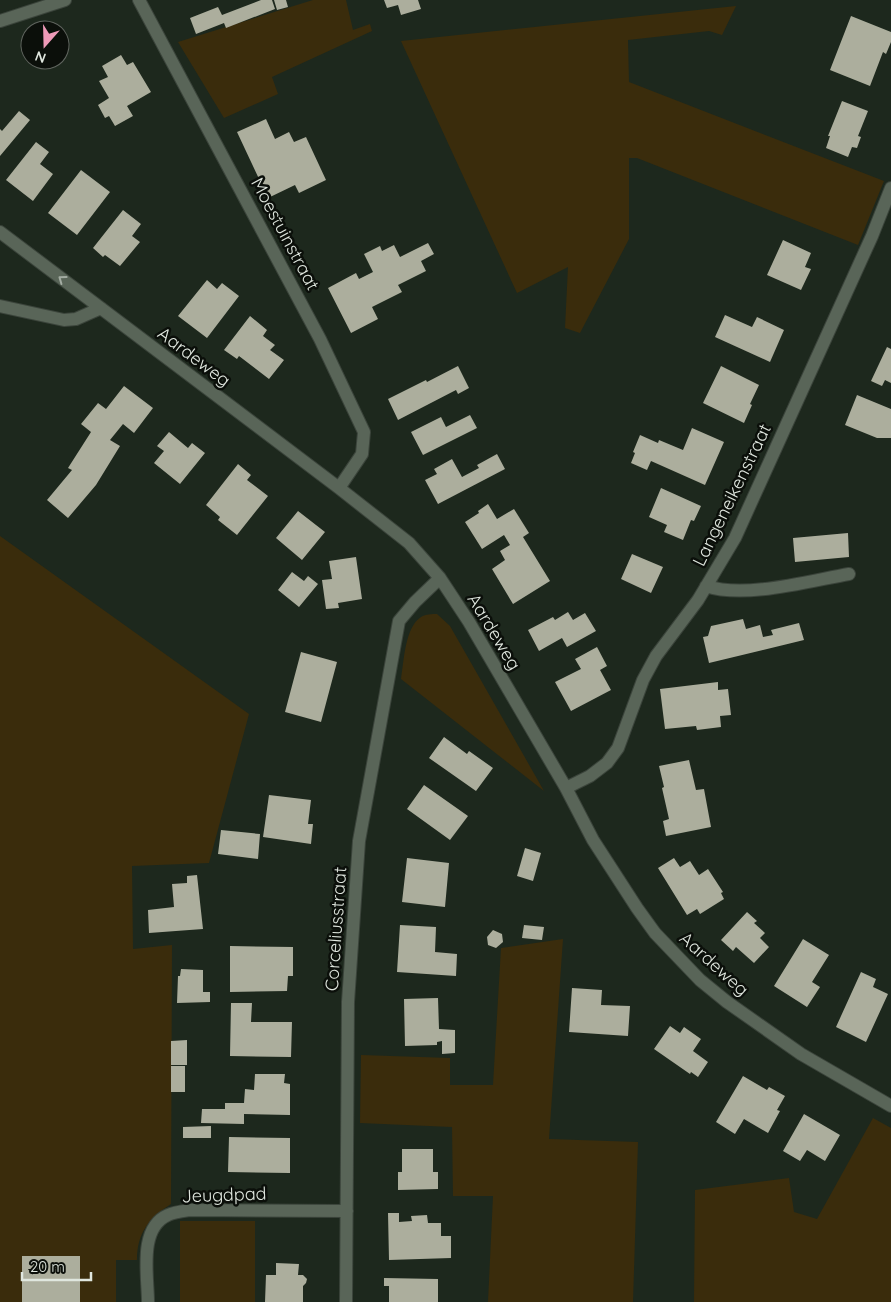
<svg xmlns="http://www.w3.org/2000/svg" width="891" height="1302" viewBox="0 0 891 1302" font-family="Quicksand,sans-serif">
  <rect width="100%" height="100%" fill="#1d281d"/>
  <path fill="#3a2c0c" d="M313,0H346L353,30L370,24L372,31L272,77L278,94L224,118L178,42Z
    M736,6L722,35L709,31L628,40L629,82L884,181L858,245L637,158H629V239L580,333L565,328L568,267L517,293L401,41Z
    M0,536L249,714L209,863L132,866L133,949L172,945L171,1204C149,1218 137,1233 137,1260H116V1302H0Z
    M437,614L450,626L544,791L401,679C404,661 405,627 421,617C426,614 432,614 437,614Z
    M563,939L549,1139L638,1142L633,1302H488L493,1196H453L452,1127L360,1123L361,1055L450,1058V1085H493L501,948Z
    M873,1118L891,1128V1302H694L695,1190L789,1178L794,1212L817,1219Z
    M180,1221H255V1302H180Z"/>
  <path fill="#acae9d" d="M261,0H272L275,9L226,28L224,23L196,34L190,18L218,7L222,15Z
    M274,0H286L288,7L277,10Z
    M384,0H418L421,9L401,15L398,5L387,8Z
    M851,16L891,32V42L886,54L883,52L870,86L830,70Z
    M121,55L127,65L133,62L151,92L127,106L133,116L115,126L109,116L105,118L98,105L109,98L99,81L108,77L102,66Z
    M842,101L868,111L858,136L861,137L857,148L852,147L848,157L826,148L830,136H828Z
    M19,111L30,120L0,156V129L2,131Z
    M266,119L275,139L289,132L294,142L306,137L326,180L299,193L295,185L268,198L237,132Z
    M36,142L49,152L40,164L53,174L33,201L6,180Z
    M81,170L110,192L77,235L48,213Z
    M123,210L141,224L132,236L140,242L120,266L105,255L103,257L93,248Z
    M783,240L811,253L805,267L811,269L801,290L767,275Z
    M428,243L434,254L421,261L426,271L398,285L402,292L372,307L378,319L351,333L328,288L356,273L359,279L373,272L364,254L380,246L382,251L394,245L400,257Z
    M207,280L217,289L222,283L239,296L207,338L178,316Z
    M725,315L752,327L757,317L784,330L770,362L715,337Z
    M250,316L267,330L263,336L275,345L270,350L284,360L269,379L239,356L237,359L224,350Z
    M887,347L891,349V383L885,380L882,386L871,381Z
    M458,366L469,388L458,394L456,390L398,420L388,399L426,380L427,382Z
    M721,366L759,385L750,404L752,405L744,423L703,403Z
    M124,386L153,408L134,433L123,424L110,440L120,446L96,485L68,518L47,500L72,470L68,468L91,432L81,424L98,403L106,409Z
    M857,395L891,409V438H877L845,425Z
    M470,415L477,428L423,455L411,432L441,417L446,427Z
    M692,428L724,442L705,485L651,461L647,470L631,463L635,453L633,452L640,435L658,443L659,440L683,450Z
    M169,432L188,448L192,443L205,453L180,484L154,463L164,451L157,446Z
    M497,454L505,469L438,504L425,480L437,474L434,469L452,459L462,477L479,468L477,465Z
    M238,464L251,475L247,480L268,496L237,535L218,520L220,517L206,505Z
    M661,488L701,506L694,521L691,520L683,540L664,532L667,525L649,517Z
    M488,504L497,519L514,509L529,533L523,537L550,581L513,604L492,569L505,560L500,551L510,545L504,535L482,549L465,522L479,513L478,511Z
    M298,511L325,532L302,560L276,538Z
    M848,533L849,557L795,562L793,538Z
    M632,554L663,567L651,593L621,579Z
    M356,557L362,599L338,603L339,608L326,609L322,580L332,579L329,561Z
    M292,572L304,581L308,576L318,584L299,607L278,590Z
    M568,612L573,620L585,613L596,631L567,647L562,638L539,651L528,630L553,617L555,620Z
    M743,619L746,629L760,625L763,637L773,635L771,630L799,623L804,640L709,663L703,637L708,636L711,626Z
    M597,647L607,666L600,670L611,690L571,711L555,682L581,669L575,659Z
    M301,652L337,662L321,722L285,712Z
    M718,682V690L728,689L731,715L720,716L721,727L697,730L696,726L665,729L660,689Z
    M444,737L467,754L469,751L493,768L476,791L429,758Z
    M689,760L696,790L704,789L711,827L666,836L663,821L669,819L662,788L664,787L659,766Z
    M424,785L468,816L450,840L407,809Z
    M269,795L311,800L308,824H313L311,844L263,837Z
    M221,830L260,834L258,859L218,854Z
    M525,848L541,853L533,881L517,876Z
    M407,858L449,863L445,907L402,902Z
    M674,858L680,867L690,861L699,875L708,869L723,892L721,893L724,899L700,914L697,909L687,915L658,868Z
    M197,875L203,929L149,933L148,910L174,907L172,884L187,883V876Z
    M747,912L757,921L754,923L765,933L760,938L769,947L754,963L736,947L733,951L721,940Z
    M400,925L436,927L435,952L457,954L456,976L397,972Z
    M524,925L544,927L542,940L522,938Z
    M493,930L502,934L503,942L496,948L488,945L487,937Z
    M803,939L829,955L812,982L820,987L807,1007L774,986Z
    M230,946L293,947V976H288L287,991L230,992Z
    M181,969L203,970V992H210V1002L177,1003L178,976H180Z
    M861,972L876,979L873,987L888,994L866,1042L836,1027Z
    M572,988L602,990L601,1005L630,1006L628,1036L569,1032Z
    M438,998L439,1029L455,1030V1053L442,1054V1041L437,1042V1045L405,1046L404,999Z
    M231,1003H252L251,1022H292L291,1057L230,1056Z
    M670,1026L680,1033L684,1027L701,1039L693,1051L708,1062L698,1077L691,1072L690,1074L654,1049Z
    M187,1040V1065H171V1041Z
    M171,1066H185V1092H171Z
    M255,1074H285L284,1083L290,1084V1115L244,1114V1124L201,1123L202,1109H225V1103H244L245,1089L254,1090Z
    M743,1076L767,1090L769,1087L785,1096L777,1110L780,1111L768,1133L744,1119L735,1134L716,1122Z
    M804,1114L840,1135L825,1161L807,1150L800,1161L783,1151Z
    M211,1126V1138H183V1127Z
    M229,1137L290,1138V1173L228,1172Z
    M402,1149H433V1172H438V1189L398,1190V1172H402Z
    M388,1213H399V1222L412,1221L411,1216L427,1215L428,1223H441V1236H451V1258L389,1260Z
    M22,1256H80V1302H22Z
    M276,1263L299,1264L298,1275H303L307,1279L306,1283L303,1286V1302H265L266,1275H276Z
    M384,1278L438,1279V1302H389V1286H384Z"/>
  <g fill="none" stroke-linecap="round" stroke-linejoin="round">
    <g stroke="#3b443b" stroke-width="14">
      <path id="minor" d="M139,0L320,339L364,432L362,454L339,488
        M0,21L65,0
        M0,232L339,488L409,543L440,578L469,622L566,788L593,840L637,908L655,933L700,980L727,1002L801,1054L891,1106
        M0,306L64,320L76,319L101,308
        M706,586C745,599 809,581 849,574
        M566,788L590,776L607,763L618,748L643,680L656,656L698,600L735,538L872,236L891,188
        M148,1302C148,1276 138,1228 168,1215C174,1212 184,1211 191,1210L347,1211
        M346,1302L348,1002L359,841L399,621L415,602L440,578"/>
    </g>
    <use href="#minor" stroke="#596558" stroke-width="12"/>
  </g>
  <defs><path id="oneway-chevron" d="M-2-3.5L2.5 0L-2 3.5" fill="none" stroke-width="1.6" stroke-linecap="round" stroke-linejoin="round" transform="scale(1.25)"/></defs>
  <use stroke="#a3aca2" href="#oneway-chevron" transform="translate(62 279) rotate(-144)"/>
  <g text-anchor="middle" stroke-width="5" stroke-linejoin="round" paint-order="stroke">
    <g font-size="18" fill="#e0e7df" stroke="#0b0f0a">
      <text transform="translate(285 234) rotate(62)" y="6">Moestuinstraat</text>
      <text transform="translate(194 357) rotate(37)" y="6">Aardeweg</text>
      <text transform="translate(732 495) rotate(-64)" y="6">Langeneikenstraat</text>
      <text transform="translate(494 632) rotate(59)" y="6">Aardeweg</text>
      <text transform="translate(336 929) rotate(-86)" y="6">Corceliusstraat</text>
      <text transform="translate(714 964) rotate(42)" y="6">Aardeweg</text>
      <text transform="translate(224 1195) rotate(-2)" y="6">Jeugdpad</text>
    </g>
  </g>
  <g transform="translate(45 45) rotate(200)"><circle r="24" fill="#0b0f0a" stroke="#60655f"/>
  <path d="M0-4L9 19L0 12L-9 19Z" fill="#ef9ab8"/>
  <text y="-8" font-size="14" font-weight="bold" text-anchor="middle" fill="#e0e7df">N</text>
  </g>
  <path d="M22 1272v8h69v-8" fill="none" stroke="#e0e7df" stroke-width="2.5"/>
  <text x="30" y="1272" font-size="15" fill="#e0e7df" stroke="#0b0f0a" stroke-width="4" paint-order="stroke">20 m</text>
</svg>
